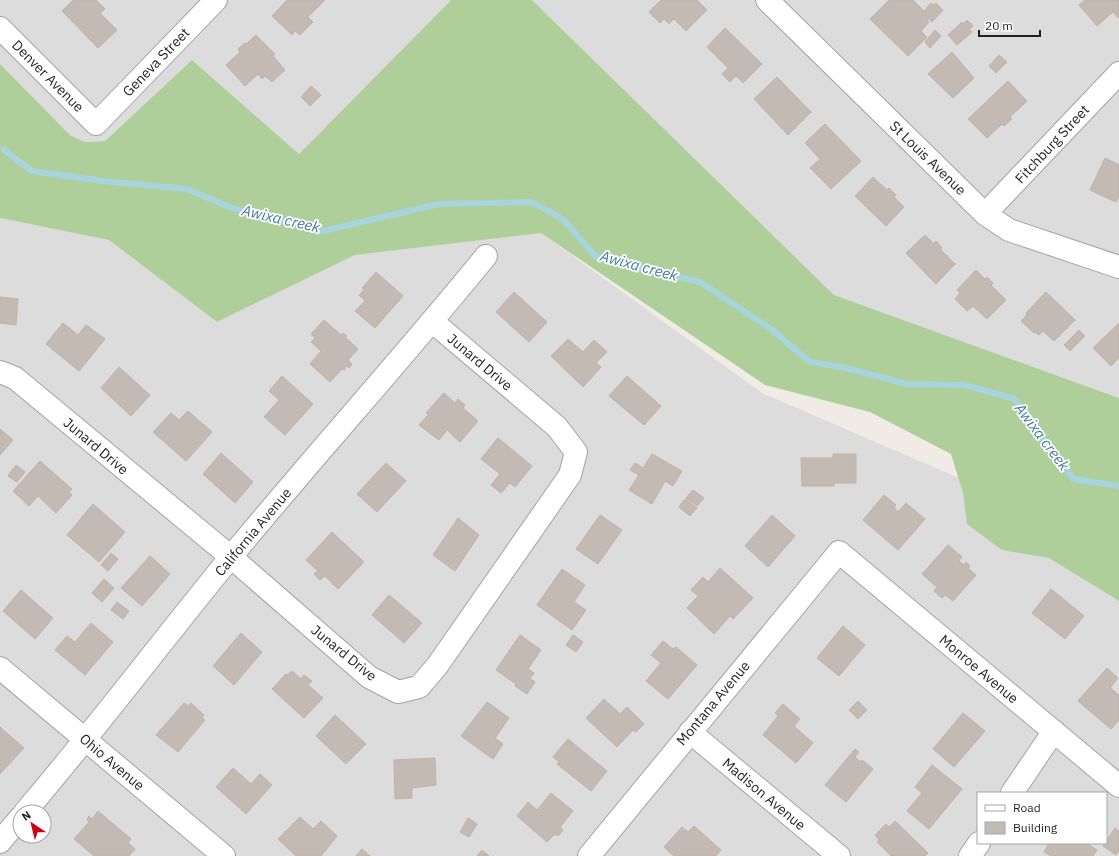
<svg xmlns="http://www.w3.org/2000/svg" width="1119" height="856" viewBox="0 0 1119 856" font-family="'IBM Plex Sans',sans-serif">
  <rect width="100%" height="100%" fill="#f0ebe5"/>
  <path fill="#dddcdc" fill-rule="evenodd" d="M0,0H451L299,154L192,60L105,141L85,142L70,135L0,64Z
    M532,0H1119V398L834,295Z
    M0,218L109,240L217,322L355,255L541,233L762,393L1119,547V856H0ZM978,793H1106V843H978ZM20,812H44V836H20Z"/>
  <path fill="#aecf9a" d="M451,0H532L834,295L1119,398V601L1049,558L1002,550L967,524L963,493L951,454L870,412L765,385L541,233L355,255L217,322L109,240L0,218V64L70,135L85,142L105,141L192,60L299,154Z"/>
  <g fill="none" stroke-linecap="round" stroke-linejoin="round">
    <path stroke="#a6d5dd" stroke-width="6" d="M4,150L32,171L103,181L187,189L232,208L323,231L439,204L532,202L564,220L596,257L700,282L771,329L810,362L842,367L907,384L964,385L1015,399L1073,479L1119,486"/>
  </g>
  <path fill="#c4bab4" stroke="#c1b1a7" d="M73,0H96L105,9L100,13L117,30L98,48L62,11Z
    M287,0H325L308,17L313,22L300,35L295,31L292,35L272,16Z
    M661,0H697L707,10L686,31L674,19L669,24L664,19L660,23L649,12Z
    M889,0H913L924,11L931,3L934,5L936,3L943,10L932,22L929,19L927,20L929,22L921,31L927,37L908,56L870,19Z
    M1085,0H1119V17L1118,18L1113,12L1097,26L1079,5Z
    M967,20L973,26L969,29L972,32L957,45L948,35L962,22L963,24Z
    M725,28L762,64L743,83L736,76L730,82L722,74L728,68L707,47Z
    M935,30L941,36L930,48L925,42Z
    M256,35L275,54L273,56L285,70L272,82L265,76L262,79L258,74L245,86L226,65L240,52L238,49L245,43L246,44Z
    M952,52L974,78L953,98L928,74Z
    M999,55L1007,62L996,73L989,66Z
    M777,77L811,112L788,135L754,99Z
    M1008,81L1027,101L1010,117L1012,119L1004,126L1002,124L987,138L968,119Z
    M311,86L321,95L310,106L301,97Z
    M825,124L861,161L831,189L810,168L820,159L805,143Z
    M1105,158L1119,165V197L1116,202L1090,190Z
    M873,177L887,190L889,188L896,195L894,197L904,207L886,226L855,196Z
    M925,235L934,244L936,241L942,248L940,249L955,264L936,284L906,253Z
    M976,270L985,279L987,277L993,283L991,285L1006,300L987,319L973,306L967,311L955,299L960,293L957,290Z
    M376,272L403,296L375,328L355,311L365,301L359,295L364,290L362,288Z
    M514,292L547,322L529,342L496,312Z
    M1046,292L1075,320L1054,341L1043,331L1039,335L1035,332L1034,333L1021,321L1027,315L1026,313Z
    M0,297L18,299L16,325L0,323Z
    M324,320L341,335L343,333L347,336L345,337L358,349L348,360L352,364L349,368L347,366L344,370L342,369L330,382L310,364L321,351L311,342L315,338L311,334Z
    M63,323L78,335L86,325L105,339L79,371L46,344Z
    M1119,323V358L1111,366L1093,348Z
    M1079,330L1085,336L1070,351L1064,345Z
    M568,339L583,352L594,340L607,352L596,363L601,367L583,387L551,356Z
    M119,367L150,395L131,416L101,388Z
    M282,376L313,404L285,435L264,417L279,400L269,391Z
    M627,376L661,406L644,425L609,396Z
    M444,393L455,403L458,399L465,405L463,408L478,421L460,442L447,430L439,440L419,425L428,415L426,413Z
    M188,411L212,432L186,461L153,432L171,413L179,420Z
    M0,429L13,440L0,455Z
    M498,438L532,466L515,487L510,483L501,493L491,485L500,474L481,459Z
    M221,453L253,482L235,503L203,474Z
    M652,454L682,471L673,486L665,481L652,504L629,490L639,475L630,470L635,463L643,468Z
    M833,454H856V483H834V486H802L801,458H833Z
    M40,461L72,489L69,492L72,495L56,513L38,496L29,506L13,491Z
    M386,463L406,481L377,512L357,494Z
    M16,465L25,472L17,482L8,476Z
    M693,490L704,498L697,506L686,498Z
    M884,495L896,505L894,507L898,512L906,503L925,519L898,550L863,520Z
    M685,499L697,508L690,516L679,507Z
    M93,504L125,532L99,562L67,535Z
    M600,515L622,530L598,564L576,549Z
    M772,515L795,536L768,567L745,546Z
    M458,518L479,535L455,571L433,555Z
    M332,532L364,562L338,589L325,576L320,580L314,574L318,571L306,560Z
    M948,545L962,557L959,561L964,565L966,562L970,566L968,568L976,575L953,601L945,595L942,598L934,591L937,587L922,574Z
    M111,553L118,559L108,571L101,565Z
    M150,556L170,574L142,606L121,588Z
    M720,568L753,598L733,619L730,616L714,634L687,608L698,596L691,590L703,577L708,582Z
    M562,569L585,585L574,602L586,610L572,630L537,605Z
    M104,579L114,588L102,602L92,593Z
    M1051,589L1084,616L1065,639L1032,613Z
    M21,590L53,618L35,639L3,611Z
    M389,595L422,623L404,643L372,615Z
    M117,602L129,611L123,619L111,610Z
    M91,623L113,642L85,675L55,650L67,636L75,642Z
    M843,626L865,645L839,676L817,658Z
    M241,633L262,652L234,685L213,666Z
    M520,635L541,650L528,669L534,673L530,679L535,682L527,694L515,686L516,684L496,670Z
    M573,635L583,642L576,652L566,645Z
    M663,641L673,649L676,647L697,665L668,699L646,681L661,663L651,655Z
    M1107,668L1118,678L1110,688L1119,695V720L1111,729L1078,701Z
    M292,671L301,679L304,675L312,681L308,685L323,698L304,718L272,689L286,674L287,675Z
    M604,699L620,714L627,707L644,724L636,732L633,730L617,747L586,718Z
    M858,701L867,710L858,719L849,710Z
    M487,702L509,718L495,738L503,744L493,759L461,736Z
    M184,703L188,706L191,703L204,715L202,718L205,720L178,752L156,735Z
    M783,704L800,719L794,726L813,743L796,763L763,735L778,716L775,713Z
    M963,713L985,731L954,767L933,749Z
    M335,715L366,744L346,764L316,736Z
    M0,727L24,748L0,774Z
    M568,739L607,771L591,791L557,764L559,762L553,757Z
    M855,749L859,752L855,757L861,762L862,760L873,769L846,802L825,785Z
    M435,758L436,785L412,788V798L395,799L394,760Z
    M932,765L962,789L929,829L907,811L922,793L915,787Z
    M233,768L251,784L260,774L272,785L246,814L216,787Z
    M551,793L573,811L560,827L563,830L558,836L555,834L547,842L517,816L528,802L537,810Z
    M98,811L131,839L128,843L135,849L129,856H94L74,839L89,822L87,820L89,816L92,819Z
    M300,817L313,829L321,821L337,836L321,856H296L278,839Z
    M468,818L477,824L469,837L460,832Z
    M895,821L928,853L925,856H891L877,842L879,840L875,835L886,824L889,827Z
    M694,826L721,850L716,856H674L664,847L682,827L688,832Z
    M1115,828L1119,831V851L1116,855L1103,846Z
    M1049,843H1089L1088,844L1097,850L1093,856H1051L1044,852Z
    M362,849L370,856H356Z
    M482,850L489,856H477Z"/>
  <g fill="none" stroke-linecap="round" stroke-linejoin="round">
    <g stroke="#a3a3a3" stroke-width="24">
      <path id="minor" d="M767,0L985,214L1009,230L1119,267
        M0,28L96,124L216,0
        M985,214L1119,73
        M0,372L15,378L231,557L369,677L398,692L419,687L437,666L570,475L576,452L557,427L433,322
        M0,668L224,856
        M690,732L839,856
        M1012,793L1054,731
        M25,812C96,729 161,642 230,558C314,456 403,358 486,256
        M0,842L20,818
        M589,856L839,552L1119,786
        M970,856L979,843"/>
    </g>
    <use href="#minor" stroke="#fff" stroke-width="22"/>
  </g>
  <g text-anchor="middle" stroke-width="3.5" stroke-linejoin="round" paint-order="stroke">
    <g font-size="14" fill="#1f1f1f" stroke="#fff">
      <text transform="translate(156 62) rotate(-46)" y="5">Geneva Street</text>
      <text transform="translate(48 76) rotate(45)" y="5">Denver Avenue</text>
      <text transform="translate(1052 144) rotate(-47)" y="5">Fitchburg Street</text>
      <text transform="translate(928 158) rotate(44)" y="5">St Louis Avenue</text>
      <text transform="translate(480 362) rotate(40)" y="5">Junard Drive</text>
      <text transform="translate(96 446) rotate(40)" y="5">Junard Drive</text>
      <text transform="translate(253 532) rotate(-50)" y="5">California Avenue</text>
      <text transform="translate(344 653) rotate(39)" y="5">Junard Drive</text>
      <text transform="translate(979 669) rotate(40)" y="5">Monroe Avenue</text>
      <text transform="translate(713 703) rotate(-50)" y="5">Montana Avenue</text>
      <text transform="translate(112 762) rotate(40)" y="5">Ohio Avenue</text>
      <text transform="translate(764 794) rotate(40)" y="5">Madison Avenue</text>
    </g>
    <g font-size="15" font-style="italic" fill="#45799e" stroke="#fff">
      <text transform="translate(281 219) rotate(13)" y="5">Awixa creek</text>
      <text transform="translate(639 266) rotate(15)" y="5">Awixa creek</text>
      <text transform="translate(1042 437) rotate(53)" y="5">Awixa creek</text>
    </g>
  </g>
  <rect x="977" y="792" width="130" height="52" fill="#ffffff" stroke="#a5a5a5"/>
  <rect x="985" y="805" width="20" height="6" fill="#ffffff" stroke="#a5a5a5"/>
  <text x="1013" y="812" font-size="12" fill="#1f1f1f">Road</text>
  <rect x="985" y="822" width="20" height="12" fill="#c4bab4" stroke="#a5a5a5"/>
  <text x="1013" y="832" font-size="12" fill="#1f1f1f">Building</text>
  <g transform="translate(32 824) rotate(325)"><circle r="19" fill="#ffffff" stroke="#a5a5a5"/>
  <path d="M0-3L7 15L0 10L-7 15Z" fill="#cd0113"/>
  <text y="-6" font-size="11" font-weight="bold" text-anchor="middle" fill="#1f1f1f">N</text>
  </g>
  <path d="M979 30v6h61v-6" fill="none" stroke="#1f1f1f" stroke-width="2"/>
  <text x="985" y="30" font-size="12" fill="#1f1f1f" stroke="#ffffff" stroke-width="3" paint-order="stroke">20 m</text>
</svg>
